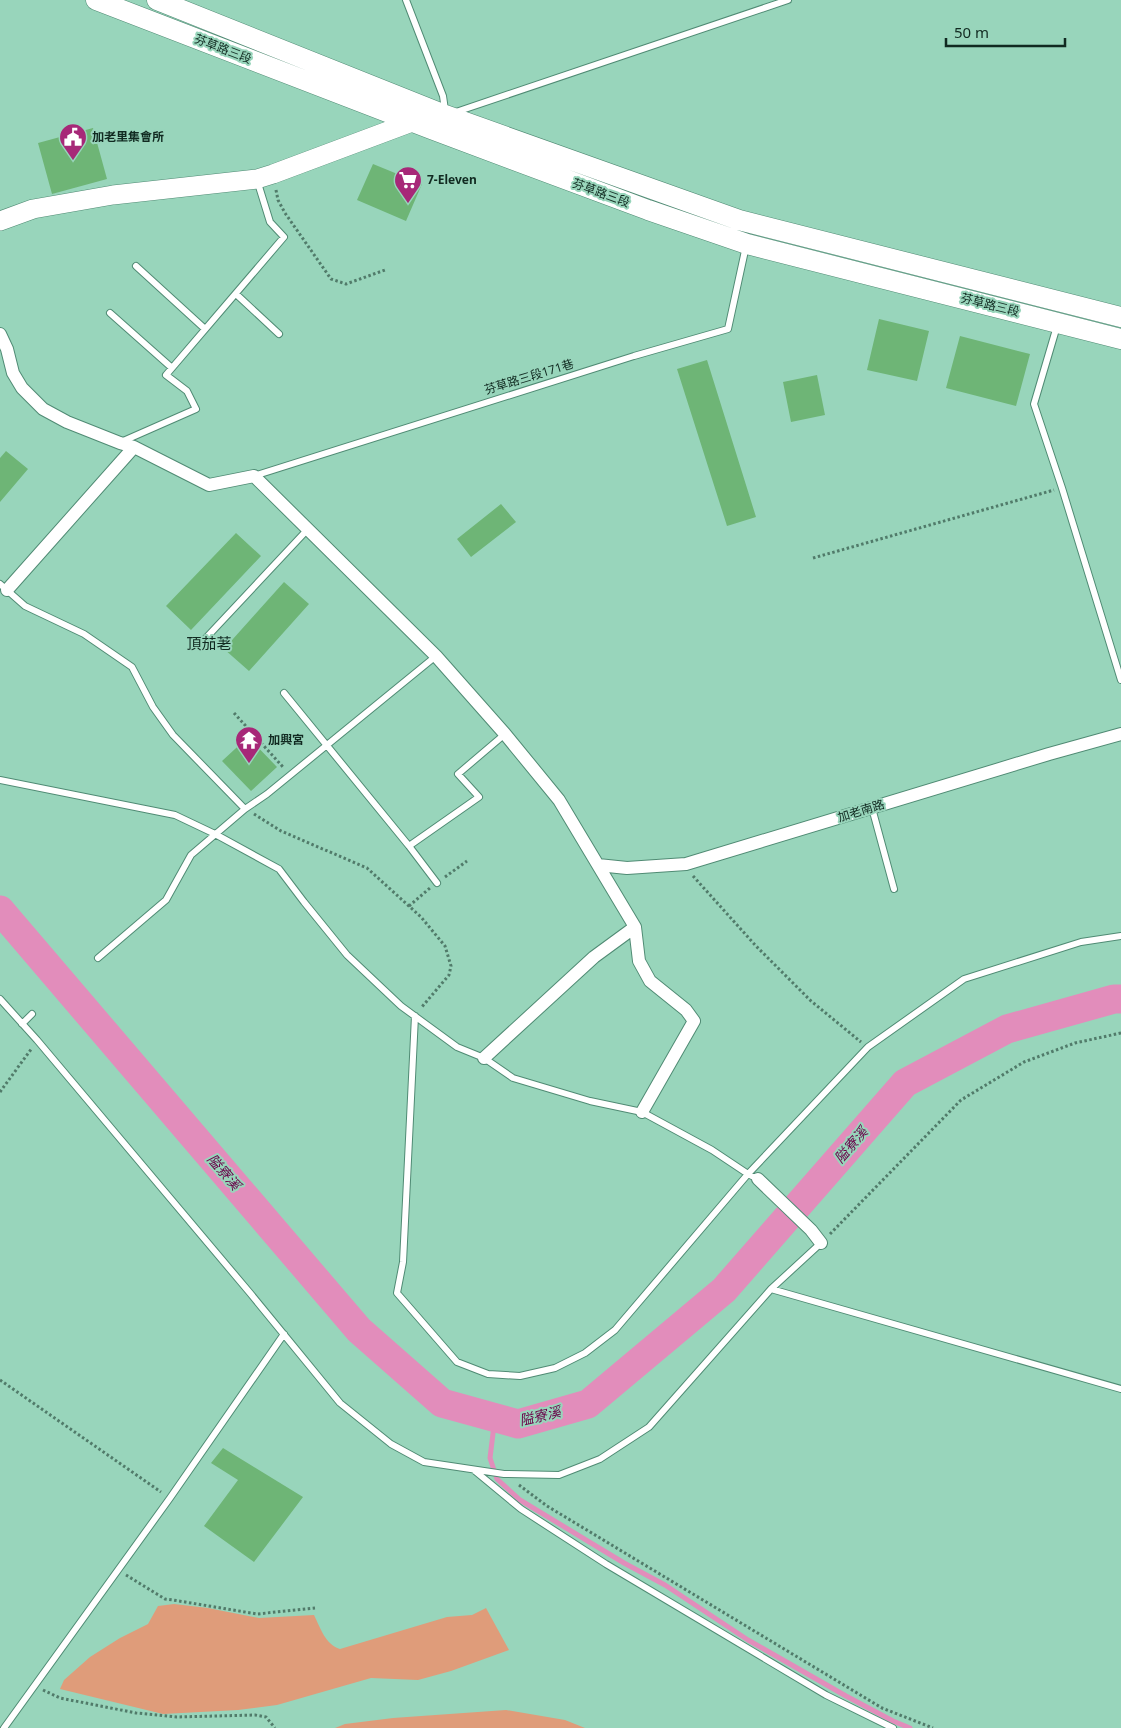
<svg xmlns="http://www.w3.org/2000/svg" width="1121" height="1728" viewBox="0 0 1121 1728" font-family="'Noto Sans','Noto Sans TC',sans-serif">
  <rect width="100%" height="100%" fill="#98d5bb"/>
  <path fill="#df9c7a" d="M174,1604L208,1608L259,1618L314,1615C321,1629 325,1644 340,1649L447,1617L472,1615L486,1608L509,1650L451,1671L418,1680L371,1678L277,1705L238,1710L163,1714L60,1689L64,1680L90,1657L120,1638L148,1624L158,1606Z
    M506,1710L565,1720L585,1728H335L345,1724L393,1718Z"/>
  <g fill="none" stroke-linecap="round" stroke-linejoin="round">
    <path stroke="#e28dbb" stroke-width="5" d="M495,1417L490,1458L497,1479L520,1500L624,1563L665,1585L748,1640L846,1696L893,1721L910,1728"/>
    <path stroke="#e28dbb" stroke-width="29" d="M0,910L359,1330L442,1403L518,1424L588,1404L724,1290L905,1083L1007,1029L1114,999H1121"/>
  </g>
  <path fill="#6eb576" d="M93,128L107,179L52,194L38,143Z
    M373,164L422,184L406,221L357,200Z
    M879,319L929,331L917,381L867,370Z
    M960,336L1030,354L1016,406L946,388Z
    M707,360L756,517L727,526L677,369Z
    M817,375L825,415L791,422L783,382Z
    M6,451L28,469L0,502V458Z
    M501,504L516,522L471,557L457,539Z
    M236,533L261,556L191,630L166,606Z
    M284,582L309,604L249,671L224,649Z
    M248,737L277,767L251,791L222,761Z
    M223,1448L303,1497L254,1562L204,1526L238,1480L211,1463Z"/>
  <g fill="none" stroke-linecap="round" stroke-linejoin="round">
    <g stroke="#508b74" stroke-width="8">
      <path id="lane" d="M406,0L443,96L445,110
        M453,113L788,0
        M136,266L205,329
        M236,294L279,334
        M110,313L172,368
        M1057,326L1034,404L1062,488L1121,680
        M121,442L196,409L187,391L166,375L284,237L270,222L257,180
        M254,476L634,356L728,329L746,246
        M0,584L25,606L84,634L132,667L153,707L173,735L245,809
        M205,639L308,529
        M284,693L409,846L437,883
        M0,780L175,815L215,834L279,869L304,902L347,955L401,1006L457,1047L484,1058L513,1078L590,1101L642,1112L712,1150L748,1174L758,1179
        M872,808L894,889
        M409,846L479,797L458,774L505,734
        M98,958L166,900L191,855L245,809L267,794L436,656
        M0,999L37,1040L250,1293L340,1403L391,1444L424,1462L504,1474L559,1475L600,1459L649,1427L771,1289L821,1243
        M415,1016L403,1262L397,1293L457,1362L488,1374L520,1376L555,1368L585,1353L615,1330L748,1174L868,1047L964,979L1081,942L1121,936
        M22,1024L32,1014
        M771,1289L1121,1389
        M475,1471L521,1509L606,1564L826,1695L893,1728
        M4,1728L170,1498L284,1334"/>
    </g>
    <g stroke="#508b74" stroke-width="14">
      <path id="street" d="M0,334L7,349L13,373L22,388L43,409L67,422L120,443L134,447L209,485L254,476L436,656L505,734L559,800L635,927L639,961L650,981L686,1010L694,1021L642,1112
        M7,590L134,447
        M598,865L627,868L686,864L1049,754L1121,734
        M484,1058L594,957L635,927
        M758,1179L811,1230L821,1243"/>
    </g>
    <g stroke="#508b74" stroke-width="20">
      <path id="secondary" d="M0,221L33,209L113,195L257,179L273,174L412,122L422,120"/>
    </g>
    <g stroke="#508b74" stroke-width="21">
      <path id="primary" d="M96,0L431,129L648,210L747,244L1121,339
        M157,0L445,115L739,220L1121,317"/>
    </g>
    <path stroke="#517b6a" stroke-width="3" stroke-dasharray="2.5 2.5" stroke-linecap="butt" d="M276,190L278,200L285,213L331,279L346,284L385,270
      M813,558L1054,490
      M234,713L283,767
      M254,814L281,831L367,868L421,917L445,946L451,966L449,975L421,1008
      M693,876L756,946L811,1001L861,1042
      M445,877L467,861
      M409,906L430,888
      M0,1092L32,1048
      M830,1234L961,1100L1024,1062L1075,1043L1121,1033
      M0,1380L161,1492
      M519,1485L547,1506L882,1708L933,1728
      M126,1575L165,1599L173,1600L257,1614L315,1608
      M43,1690L60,1698L136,1713L177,1717L255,1715L266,1717L275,1728"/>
    <use href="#lane" stroke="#fff" stroke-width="6"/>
    <use href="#street" stroke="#fff" stroke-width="12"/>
    <use href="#secondary" stroke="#fff" stroke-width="19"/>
    <use href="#primary" stroke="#fff" stroke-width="20"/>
  </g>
  <defs>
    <g id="civic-pin" transform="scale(1.4375)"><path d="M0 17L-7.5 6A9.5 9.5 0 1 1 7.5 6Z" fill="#a72878" stroke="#98d5bb"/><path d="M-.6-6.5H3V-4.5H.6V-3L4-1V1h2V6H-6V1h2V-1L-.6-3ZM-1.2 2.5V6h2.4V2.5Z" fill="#fff"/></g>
    <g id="supermarket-pin" transform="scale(1.4375)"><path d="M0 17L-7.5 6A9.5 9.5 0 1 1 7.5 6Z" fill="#a72878" stroke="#98d5bb"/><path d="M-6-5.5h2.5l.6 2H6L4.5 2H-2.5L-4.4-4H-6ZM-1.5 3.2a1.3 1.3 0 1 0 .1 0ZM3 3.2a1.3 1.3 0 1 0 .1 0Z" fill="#fff"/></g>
    <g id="temple-pin" transform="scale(1.4375)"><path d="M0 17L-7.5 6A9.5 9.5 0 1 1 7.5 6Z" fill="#a72878" stroke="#98d5bb"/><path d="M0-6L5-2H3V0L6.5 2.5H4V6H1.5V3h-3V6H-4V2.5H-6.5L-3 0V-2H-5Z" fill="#fff"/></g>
  </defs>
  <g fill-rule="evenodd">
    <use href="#civic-pin" x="73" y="137"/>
    <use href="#supermarket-pin" x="408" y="180"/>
    <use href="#temple-pin" x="249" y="740"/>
  </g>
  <g text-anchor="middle" stroke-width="4" stroke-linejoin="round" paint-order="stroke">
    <g font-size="12" fill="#112a21" stroke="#98d5bb">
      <text transform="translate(223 49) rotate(21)" y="4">芬草路三段</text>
      <text transform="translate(601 193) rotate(20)" y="4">芬草路三段</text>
      <text transform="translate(990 305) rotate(14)" y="4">芬草路三段</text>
      <text transform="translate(529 377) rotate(-17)" y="4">芬草路三段171巷</text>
      <text transform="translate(861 811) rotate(-17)" y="4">加老南路</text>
    </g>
    <g font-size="12" font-weight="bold" fill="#112a21" stroke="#98d5bb" text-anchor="start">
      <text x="92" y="141">加老里集會所</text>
      <text x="427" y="184">7-Eleven</text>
      <text x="268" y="744">加興宮</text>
    </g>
    <g font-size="14" font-style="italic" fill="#6b0249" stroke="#98d5bb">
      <text transform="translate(851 1145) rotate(-49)" y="5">隘寮溪</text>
      <text transform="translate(224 1172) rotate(49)" y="5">隘寮溪</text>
      <text transform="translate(540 1416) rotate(-13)" y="5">隘寮溪</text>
    </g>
    <g font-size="15" fill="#112a21" stroke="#98d5bb">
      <text x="209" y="649">頂茄荖</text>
    </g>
  </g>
  <path d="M946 38v8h119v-8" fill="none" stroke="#112a21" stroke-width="2.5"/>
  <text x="954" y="38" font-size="15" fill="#112a21" stroke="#98d5bb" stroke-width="4" paint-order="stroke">50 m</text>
</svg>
